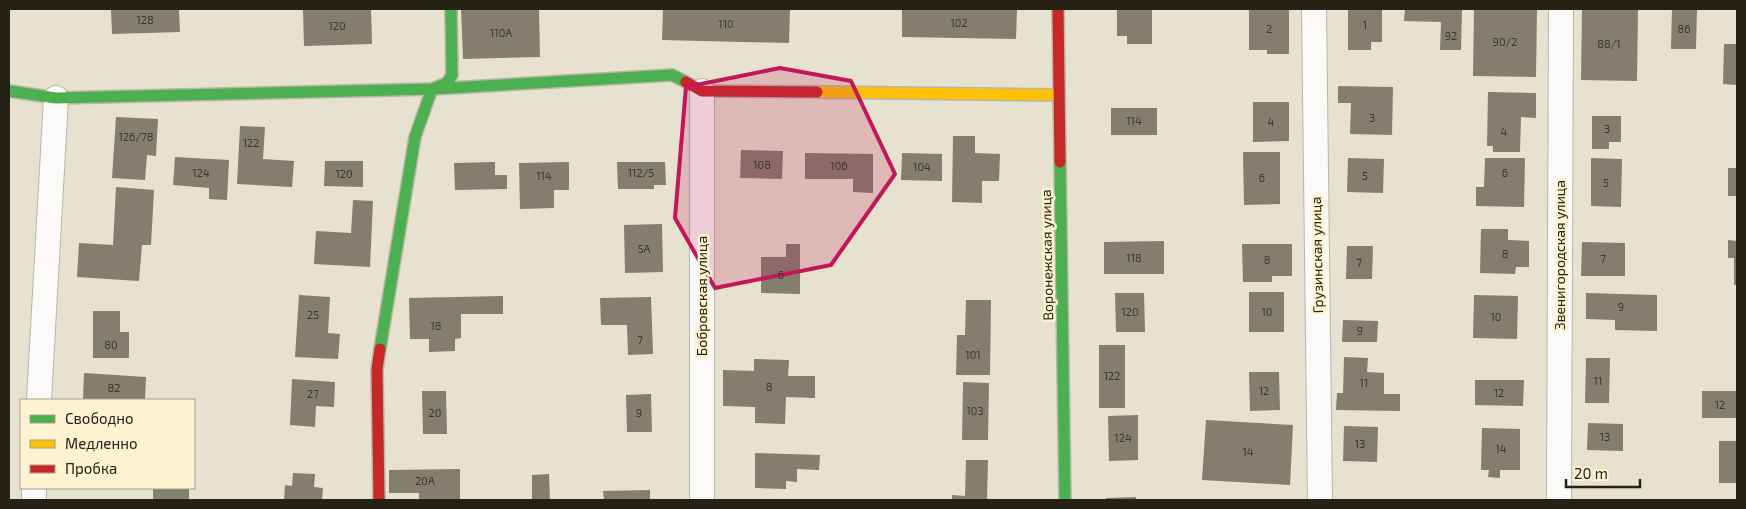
<svg xmlns="http://www.w3.org/2000/svg" width="1746" height="509" viewBox="0 0 1746 509" font-family="'Exo 2',sans-serif">
  <rect width="100%" height="100%" fill="#e7e1cf"/>
  <path fill="#837e6d" d="M111,9H179L180,32L112,34Z
    M303,9H371L372,44L304,46Z
    M461,9H539L540,57L463,59Z
    M663,9H790L789,43L662,40Z
    M902,9H1017L1016,39L902,37Z
    M1117,9H1152V44H1127V36H1117Z
    M1249,9H1289V54H1267V50H1249Z
    M1348,9H1382V42H1371V50H1348Z
    M1405,9H1462L1461,50H1440L1441,22L1404,21Z
    M1474,9H1537L1536,77L1473,76Z
    M1582,9H1638L1637,81L1581,80Z
    M1672,9H1697L1696,49H1671Z
    M1724,44H1737V85L1723,84Z
    M1338,86L1393,87L1392,135L1350,134L1351,103H1338Z
    M1488,92L1536,93V118L1521,117L1520,152H1493V146H1487Z
    M1253,102H1289V141L1253,142Z
    M1111,108H1157V135H1111Z
    M1592,116H1621V142H1609V149H1592Z
    M116,117L158,119L156,156L147,155L145,180L112,178Z
    M240,126L265,127L263,159L294,161L292,187L237,184Z
    M953,136H975V153L1000,154L999,181H982V203L952,202Z
    M741,150L783,151L782,179L740,178Z
    M1243,152H1280V204L1244,205Z
    M805,153L873,154V193L853,192V179H805Z
    M902,153L942,154V181L901,180Z
    M175,157L229,160L227,200L209,199V188L173,185Z
    M1348,158L1384,159L1383,193L1347,192Z
    M1485,158H1525L1524,207L1476,206V187H1484Z
    M1591,158L1622,159L1621,207L1591,206Z
    M325,161H363V187L324,186Z
    M495,162V175H507V189L455,190L454,163Z
    M569,162V190H554V208L520,209L519,163Z
    M617,162H665L666,185H654V189H618Z
    M1728,168H1737V196H1728Z
    M116,187L154,190L151,245H142L139,281L77,277L79,243L113,245Z
    M353,200L373,201L370,267L314,264L316,231L351,233Z
    M662,224L663,272L625,273L624,225Z
    M1481,229H1508V240L1529,241V267H1516L1515,274L1480,273Z
    M1728,240L1737,241V285H1734V258H1728Z
    M1164,241V274H1104V242Z
    M1582,242L1625,243V276H1581Z
    M786,244H800V294L761,293V257H786Z
    M1242,244H1292V276H1272V282H1243Z
    M1347,246H1373L1372,279H1346Z
    M1249,292H1284V332H1249Z
    M1115,293H1144L1145,332H1116Z
    M1586,293L1657,295V331L1615,330V320L1586,319Z
    M299,295L330,297L328,333L340,334L338,359L295,357Z
    M1474,295L1518,296L1517,339L1473,338Z
    M503,296V314H461V338L455,339V351L429,352V339H410L409,298Z
    M651,297L653,354L628,355L627,325H601L600,298Z
    M966,300H991L990,375H956L957,335H965Z
    M93,311H120V332H129V358H93Z
    M1343,320L1378,321L1377,342H1342Z
    M1099,345H1125V408H1099Z
    M1344,357L1368,358L1367,372L1384,373V394H1400V411L1336,410L1337,393H1343Z
    M1586,358H1610L1609,403H1585Z
    M754,359L789,360L788,376H815V398L786,397L785,424L755,423V407L723,406V370L754,371Z
    M1249,372H1279L1280,410L1250,411Z
    M84,373L146,377L145,400H83Z
    M292,379L335,382L334,407L316,406L315,427L290,425Z
    M1475,380H1524L1523,406L1475,405Z
    M963,382L989,383L988,440H962Z
    M422,391H446L447,434H423Z
    M1702,391H1737V418H1702Z
    M651,394L652,432H627L626,395Z
    M1138,415V460L1109,461L1108,416Z
    M1206,420L1293,425L1290,485L1202,480Z
    M1588,423L1623,424V451L1587,450Z
    M1344,426L1378,427L1377,462L1343,461Z
    M1482,428L1520,429V470H1500V478L1488,477L1489,470H1481Z
    M1719,441H1737V483H1719Z
    M755,453L820,455L819,470L797,469V482L786,481V489L755,488Z
    M966,460H988L987,500H952V495L965,496Z
    M460,469V500H419V493H389V470Z
    M293,473L315,474L314,487L323,488L322,500H284L285,485L292,486Z
    M549,474L550,500H532V475Z
    M153,488H189V500H153Z
    M650,490V500H604L603,491Z
    M1136,497V500H1106V498Z"/>
  <g fill="none" stroke-linecap="round" stroke-linejoin="round">
    <g stroke="#bab6a7" stroke-width="26">
      <path id="street" d="M1314,9L1320,500
        M702,91V500
        M39,400L56,98
        M34,500V488
        M1559,500L1561,9"/>
    </g>
    <g stroke="#bab6a7" stroke-width="14">
      <path id="fast" d="M9,91L56,98L432,89L672,75L686,82
        M1060,162L1065,500
        M380,349L415,137L432,89L447,83L452,75L451,9"/>
    </g>
    <g stroke="#bab6a7" stroke-width="14">
      <path id="slow" d="M817,92L1059,95"/>
    </g>
    <g stroke="#bab6a7" stroke-width="14">
      <path id="jam" d="M1058,9L1060,162
        M686,82L702,91L817,92
        M379,500L377,369L380,349"/>
    </g>
    <use href="#street" stroke="#fbfaf8" stroke-width="24"/>
    <use href="#fast" stroke="#4caf50" stroke-width="11"/>
    <use href="#slow" stroke="#ffc107" stroke-width="11"/>
    <use href="#jam" stroke="#c62828" stroke-width="11"/>
  </g>
  <path fill="#c2185b" fill-opacity="0.2" stroke="#c2185b" stroke-width="4" stroke-linejoin="round" d="M780,68L851,81L895,174L831,265L715,288L675,218L686,87Z"/>
  <g text-anchor="middle" stroke-width="5" stroke-linejoin="round" paint-order="stroke">
    <g font-size="11" fill="#3c382b">
      <text x="145" y="24">128</text>
      <text x="959" y="27">102</text>
      <text x="726" y="28">110</text>
      <text x="1365" y="29">1</text>
      <text x="337" y="30">120</text>
      <text x="1269" y="33">2</text>
      <text x="1684" y="33">86</text>
      <text x="501" y="37">110А</text>
      <text x="1451" y="40">92</text>
      <text x="1505" y="46">90/2</text>
      <text x="1609" y="48">88/1</text>
      <text x="1372" y="122">3</text>
      <text x="1134" y="125">114</text>
      <text x="1271" y="126">4</text>
      <text x="1607" y="133">3</text>
      <text x="1504" y="136">4</text>
      <text x="136" y="141">126/78</text>
      <text x="251" y="147">122</text>
      <text x="762" y="169">108</text>
      <text x="839" y="170">106</text>
      <text x="922" y="171">104</text>
      <text x="201" y="177">124</text>
      <text x="641" y="177">112/5</text>
      <text x="1505" y="177">6</text>
      <text x="344" y="178">120</text>
      <text x="544" y="180">114</text>
      <text x="1365" y="180">5</text>
      <text x="1262" y="182">6</text>
      <text x="1606" y="187">5</text>
      <text x="644" y="253">5А</text>
      <text x="1505" y="258">8</text>
      <text x="1134" y="262">118</text>
      <text x="1603" y="263">7</text>
      <text x="1267" y="264">8</text>
      <text x="1359" y="267">7</text>
      <text x="781" y="279">6</text>
      <text x="1621" y="311">9</text>
      <text x="1130" y="316">120</text>
      <text x="1267" y="316">10</text>
      <text x="313" y="319">25</text>
      <text x="1496" y="321">10</text>
      <text x="436" y="330">18</text>
      <text x="1360" y="335">9</text>
      <text x="640" y="344">7</text>
      <text x="111" y="349">80</text>
      <text x="973" y="359">101</text>
      <text x="1112" y="380">122</text>
      <text x="1598" y="385">11</text>
      <text x="1364" y="387">11</text>
      <text x="769" y="391">8</text>
      <text x="114" y="392">82</text>
      <text x="1264" y="395">12</text>
      <text x="1499" y="397">12</text>
      <text x="313" y="398">27</text>
      <text x="1720" y="409">12</text>
      <text x="975" y="415">103</text>
      <text x="435" y="417">20</text>
      <text x="639" y="417">9</text>
      <text x="1605" y="441">13</text>
      <text x="1123" y="442">124</text>
      <text x="1360" y="448">13</text>
      <text x="1501" y="453">14</text>
      <text x="1248" y="456">14</text>
      <text x="425" y="485">20А</text>
    </g>
    <g font-size="14" fill="#252115" stroke="#fef3d1">
      <text transform="translate(1047 255) rotate(-91)" y="5">Воронежская улица</text>
      <text transform="translate(1317 255) rotate(-91)" y="5">Грузинская улица</text>
      <text transform="translate(1560 255) rotate(-90)" y="5">Звенигородская улица</text>
      <text transform="translate(702 296) rotate(-90)" y="5">Бобровская улица</text>
    </g>
  </g>
  <rect width="1746" height="509" fill="none" stroke="#252115" stroke-width="20"/>
  <rect x="20" y="399" width="175" height="90" fill="#fef3d1" stroke="#a79f86"/>
  <rect x="30" y="415" width="25" height="8" fill="#4caf50" stroke="#a79f86"/>
  <text x="65" y="424" font-size="15" fill="#252115">Свободно</text>
  <rect x="30" y="440" width="25" height="8" fill="#ffc107" stroke="#a79f86"/>
  <text x="65" y="449" font-size="15" fill="#252115">Медленно</text>
  <rect x="30" y="465" width="25" height="8" fill="#c62828" stroke="#a79f86"/>
  <text x="65" y="474" font-size="15" fill="#252115">Пробка</text>
  <path d="M1566 479v8h74v-8" fill="none" stroke="#252115" stroke-width="2.5"/>
  <text x="1574" y="479" font-size="15" fill="#252115" stroke="#fef3d1" stroke-width="4" paint-order="stroke">20 m</text>
</svg>
